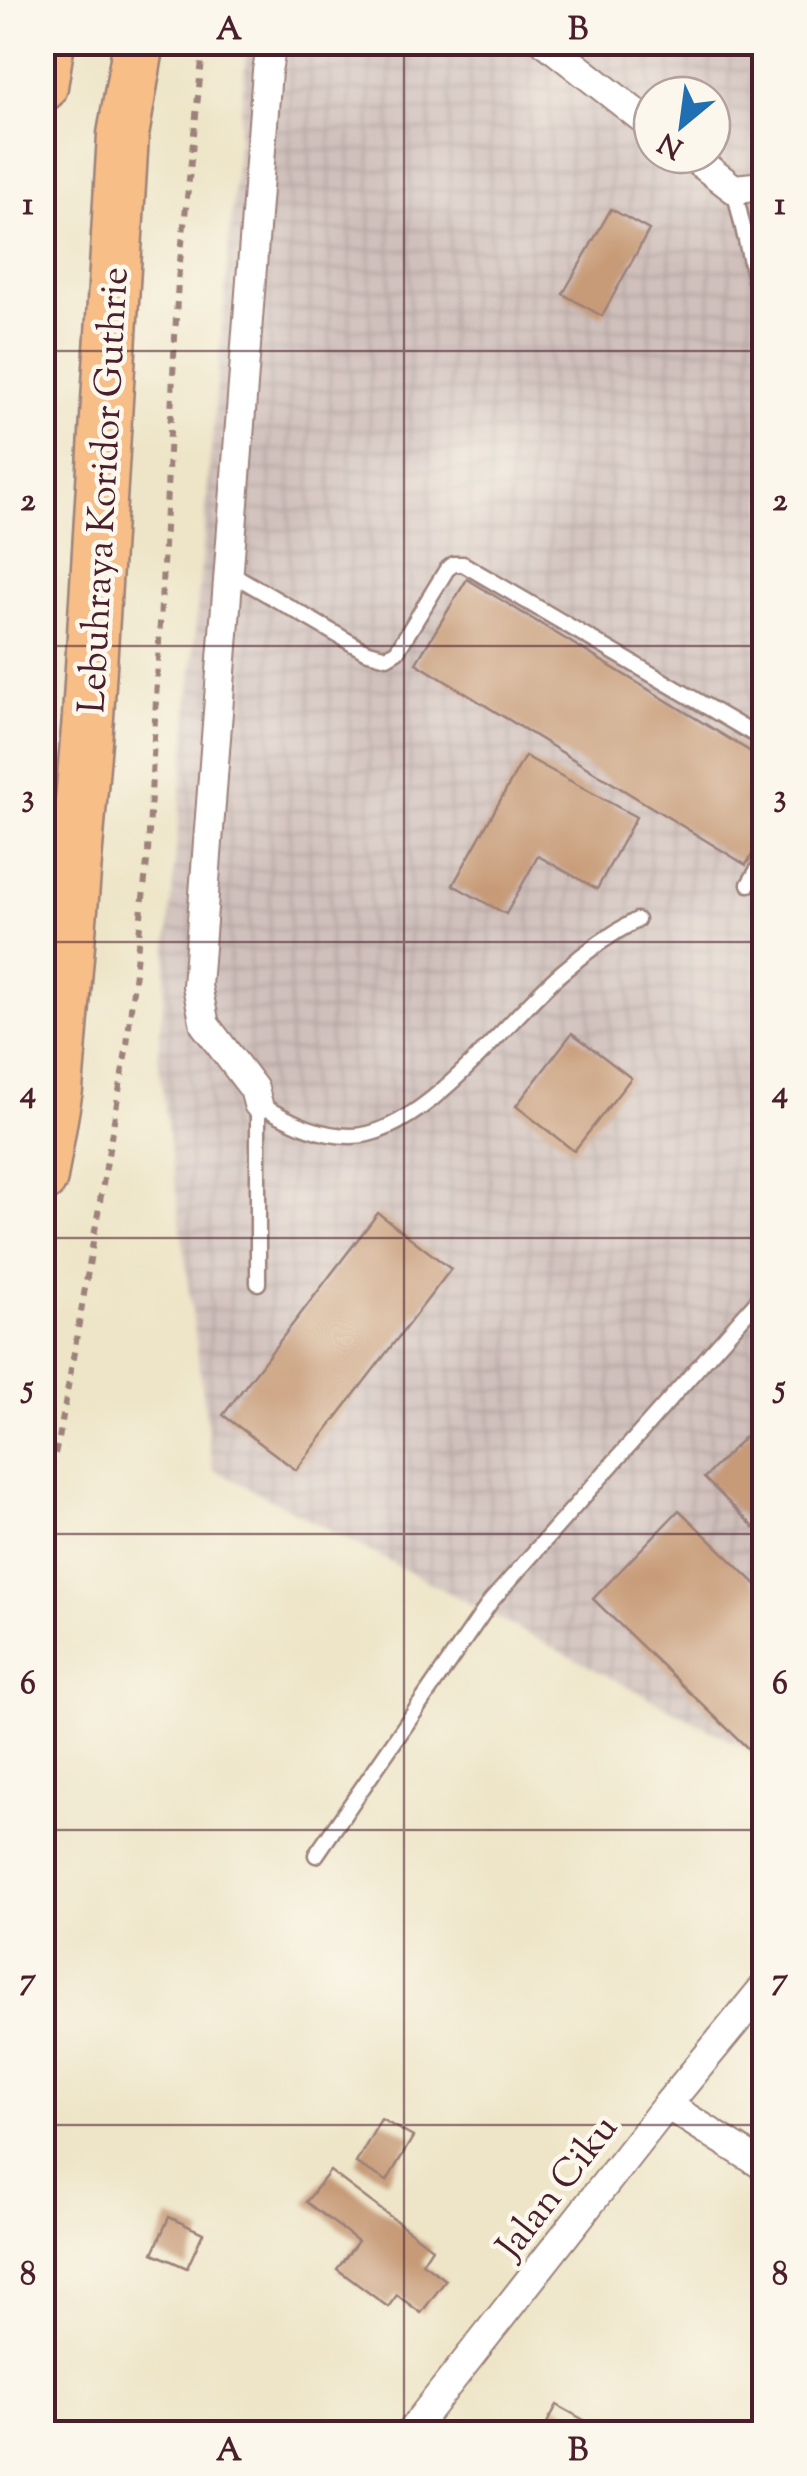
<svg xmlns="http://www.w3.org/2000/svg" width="807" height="2476" viewBox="0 0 807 2476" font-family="'Sorts Mill Goudy',serif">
  <defs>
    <pattern id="industrial-grid" width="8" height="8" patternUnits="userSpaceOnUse" patternTransform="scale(2.5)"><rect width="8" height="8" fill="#d0c0bc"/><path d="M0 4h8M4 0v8" fill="none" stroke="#b4a5a2"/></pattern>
  </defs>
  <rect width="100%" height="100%" fill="#fbf7ec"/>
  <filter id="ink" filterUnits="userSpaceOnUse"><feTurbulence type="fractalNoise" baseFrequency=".01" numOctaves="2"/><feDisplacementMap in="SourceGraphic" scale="20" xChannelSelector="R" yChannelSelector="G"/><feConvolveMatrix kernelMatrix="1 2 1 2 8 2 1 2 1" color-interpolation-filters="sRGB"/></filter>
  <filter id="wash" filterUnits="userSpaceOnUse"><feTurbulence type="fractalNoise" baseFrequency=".0048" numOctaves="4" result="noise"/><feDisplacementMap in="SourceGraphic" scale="40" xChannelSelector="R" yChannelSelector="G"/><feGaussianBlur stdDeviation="2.25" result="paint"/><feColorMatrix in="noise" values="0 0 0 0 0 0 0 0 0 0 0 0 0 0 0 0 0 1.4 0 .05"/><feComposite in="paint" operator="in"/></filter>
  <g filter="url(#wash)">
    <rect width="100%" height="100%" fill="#eee5c8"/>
    <path fill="url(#industrial-grid)" fill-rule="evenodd" d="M247,43H764V1758L213,1469L158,1056ZM652,95H712V155H652Z"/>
    <g id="blocks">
      <path fill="#c79b78" d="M611,209L649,230L602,316L563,294Z
        M467,579L764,760V835L746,865L416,663Z
        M525,756L636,817L597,889L538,856L506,914L453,885Z
        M572,1033L631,1078L574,1151L516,1106Z
        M378,1213L451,1269L296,1470L223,1415Z
        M764,1417V1537L704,1478Z
        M679,1510L764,1592V1764L593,1599Z
        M381,2119L413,2137L387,2181L356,2163Z
        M330,2171L432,2248L422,2263L446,2280L421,2313L397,2295L388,2307L337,2269L358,2241L306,2202Z
        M169,2217L203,2233L187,2268L153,2253Z
        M557,2405L609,2434H541Z"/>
    </g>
  </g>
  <g filter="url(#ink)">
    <use href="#blocks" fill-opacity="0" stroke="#9c827a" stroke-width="2.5"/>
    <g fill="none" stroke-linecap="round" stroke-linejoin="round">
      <g stroke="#9c827a" stroke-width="19">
        <path id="lane" d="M734,189L764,318
          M229,572L365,651L387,657L397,651L447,569L454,564H463L764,740
          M749,884L764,859
          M258,1283V1104C289,1120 315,1136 351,1136C423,1136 508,1018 561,973C584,953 610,934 637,920
          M316,1855L491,1601L764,1293"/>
      </g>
      <g stroke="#9c827a" stroke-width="32">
        <path id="street" d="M545,42L652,126
          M690,155L734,189L764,186
          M258,1104L254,1089L205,1025L197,986L267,71L272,42
          M667,2105L764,2166
          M409,2434L667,2105L764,1987"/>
      </g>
      <g stroke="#9c827a" stroke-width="55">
        <path id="highway" d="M42,86L49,42
          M42,1177L57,1089L88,717L123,135L139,42"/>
      </g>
      <path stroke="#9c827a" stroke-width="6" stroke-dasharray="8 8" stroke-linecap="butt" d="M42,1500L59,1439L127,1045L148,852L178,280L204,42"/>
      <use href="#lane" stroke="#fff" stroke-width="14"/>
      <use href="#street" stroke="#fff" stroke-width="28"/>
      <use href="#highway" stroke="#f7be87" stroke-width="50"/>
    </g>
  </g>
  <path fill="none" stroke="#4a1f2b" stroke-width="2.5" stroke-opacity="0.55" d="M404,42V2434M42,351H764M42,646H764M42,942H764M42,1238H764M42,1534H764M42,1830H764M42,2125H764"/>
  <g text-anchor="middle" stroke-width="9" stroke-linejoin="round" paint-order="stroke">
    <g font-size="38" fill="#4a1f2b" stroke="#fbf7ec">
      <text transform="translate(102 490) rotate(-87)" y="13">Lebuhraya Koridor Guthrie</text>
      <text transform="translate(556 2186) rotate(-52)" y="13">Jalan Ciku</text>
    </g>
  </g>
  <rect width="807" height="2476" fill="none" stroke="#fbf7ec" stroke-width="110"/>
  <g transform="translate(682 125) rotate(209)"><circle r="48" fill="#fbf7ec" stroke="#b4a19f" stroke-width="2.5"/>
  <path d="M0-8L18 38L0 25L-18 38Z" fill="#1f6fb2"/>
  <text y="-15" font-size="28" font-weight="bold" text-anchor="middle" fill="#4a1f2b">N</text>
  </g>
  <rect x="55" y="55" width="697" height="2366" fill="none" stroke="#4a1f2b" stroke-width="4"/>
  <g font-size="32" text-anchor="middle" font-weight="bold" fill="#4a1f2b">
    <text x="229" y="39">A</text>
    <text x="578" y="39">B</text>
    <text x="28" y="214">1</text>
    <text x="780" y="214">1</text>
    <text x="28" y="510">2</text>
    <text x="780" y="510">2</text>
    <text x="28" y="806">3</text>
    <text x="780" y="806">3</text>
    <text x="28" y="1102">4</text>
    <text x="780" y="1102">4</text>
    <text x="28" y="1397">5</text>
    <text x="780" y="1397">5</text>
    <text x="28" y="1693">6</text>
    <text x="780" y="1693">6</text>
    <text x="28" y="1989">7</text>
    <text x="780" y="1989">7</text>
    <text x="28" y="2284">8</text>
    <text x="780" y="2284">8</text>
    <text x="229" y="2460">A</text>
    <text x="578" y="2460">B</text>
  </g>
</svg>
